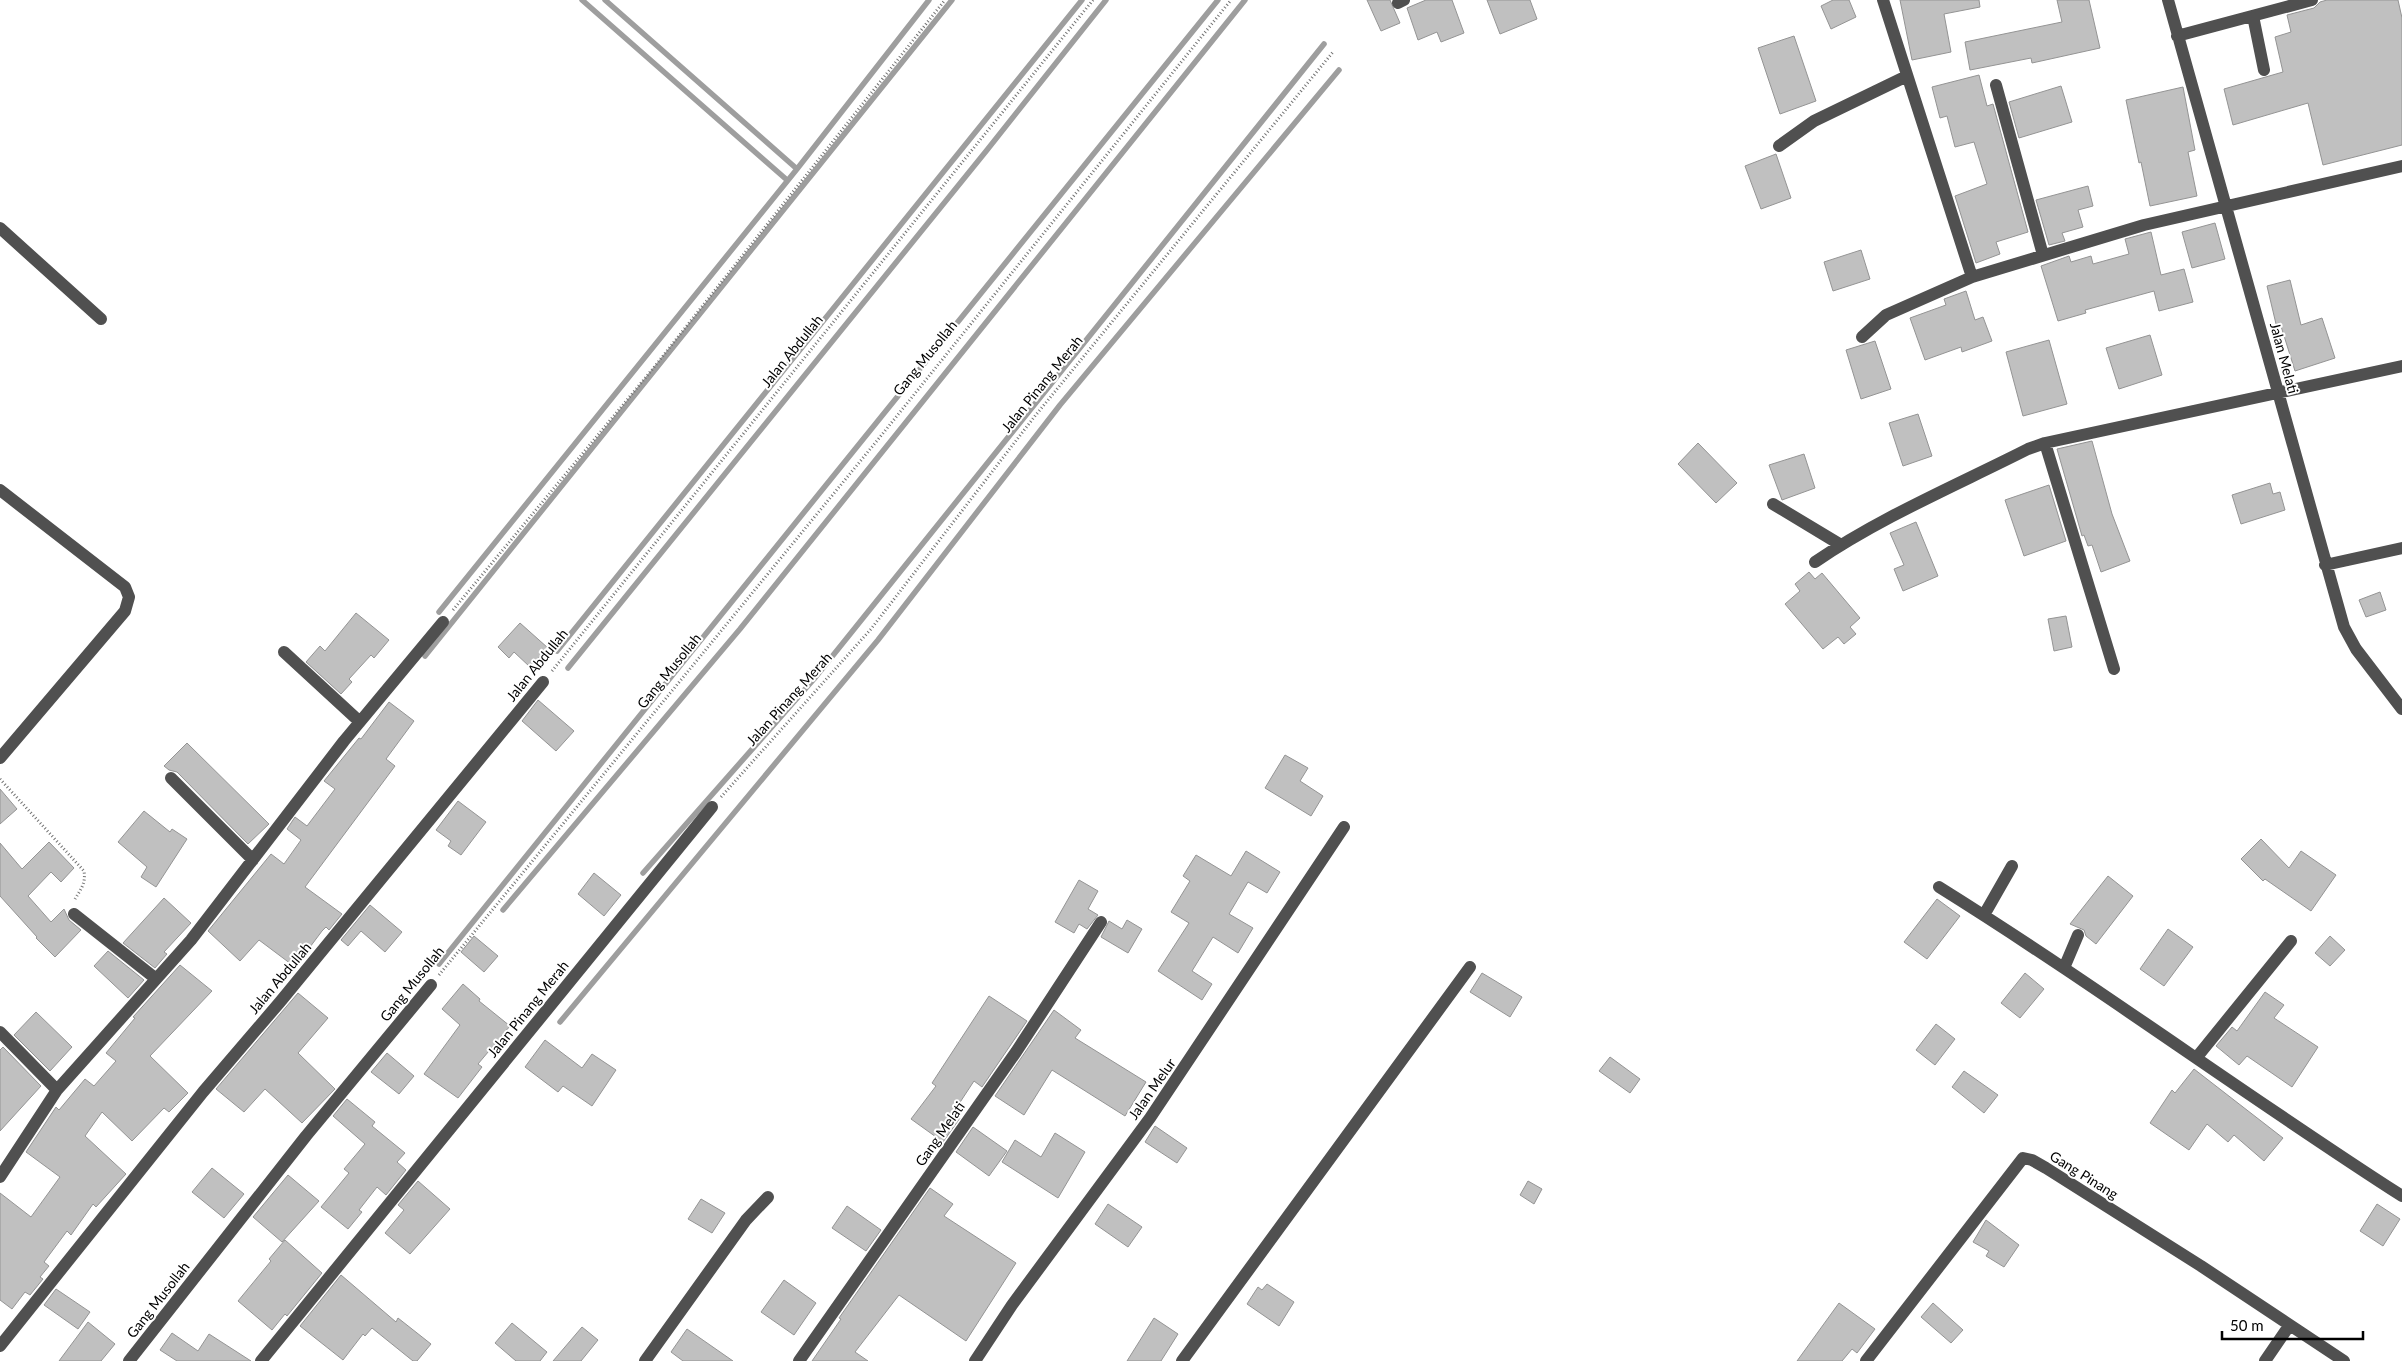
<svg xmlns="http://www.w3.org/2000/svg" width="2402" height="1361" viewBox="0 0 2402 1361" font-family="Lato,sans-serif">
  <rect width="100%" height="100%" fill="#fff"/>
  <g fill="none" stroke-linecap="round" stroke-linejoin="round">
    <path stroke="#9e9e9e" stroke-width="5.5" d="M582,0L787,180
      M605,0L797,169
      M439,612L797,169L929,0
      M557,651L1082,0
      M425,656L952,0
      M568,668L987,150L1106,0
      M643,873L814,679L1324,44
      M503,910L740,629L1245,0
      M439,964L1218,0
      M560,1022L878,640L1060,405L1339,70"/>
  </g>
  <path fill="#c0c0c0" stroke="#949494" d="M1367,0H1390L1400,23L1381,31Z
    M1426,0H1452L1464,33L1441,42L1437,32L1418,40L1407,8Z
    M1487,0H1530L1537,19L1500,34Z
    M1833,0H1849L1856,17L1831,29L1821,6Z
    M1900,0H1979L1980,7L1944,14L1951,52L1912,60Z
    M2057,0H2089L2100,48L2032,63L2031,58L1970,70L1965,42L2062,22Z
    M2327,0H2398L2402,18V145L2323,165L2308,103L2233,125L2224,89L2283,72L2275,37L2291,32L2287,15L2314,8L2320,2Z
    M1794,36L1816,101L1780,114L1758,48Z
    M1979,75L1987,106L1993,104L2028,232L1996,242L2000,254L1976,263L1955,196L1987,184L1974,142L1955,147L1947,116L1940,118L1932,87Z
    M2061,86L2072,122L2019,138L2009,102Z
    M2183,87L2195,150L2188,152L2197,196L2150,206L2141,162L2139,163L2126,100Z
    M1776,154L1791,198L1761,209L1745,166Z
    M2088,186L2093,206L2078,210L2083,227L2062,233L2065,241L2049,245L2036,200Z
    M2215,223L2225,259L2192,268L2182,232Z
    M2151,232L2161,275L2184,269L2193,302L2159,311L2154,291L2085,310L2086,313L2058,321L2041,266L2069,256L2071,262L2091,256L2093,264L2129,254L2125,239Z
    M1861,250L1870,279L1833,291L1824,262Z
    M2290,280L2301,325L2322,318L2335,358L2295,371L2280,323L2276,324L2267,286Z
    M1966,291L1975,320L1983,317L1992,341L1962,352L1961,347L1925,360L1910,318L1946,305L1944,299Z
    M2150,335L2162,375L2119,389L2106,348Z
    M2049,340L2067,404L2023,416L2006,352Z
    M1875,341L1891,389L1861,399L1846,350Z
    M1918,414L1932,456L1903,466L1889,423Z
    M2092,441L2112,514L2130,561L2101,572L2092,545L2088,546L2084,535L2082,536L2057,449Z
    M1698,443L1737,483L1716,503L1678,464Z
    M1804,454L1815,488L1782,500L1769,465Z
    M2270,483L2273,494L2280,492L2285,510L2241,524L2232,495Z
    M2049,485L2066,541L2024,556L2005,500Z
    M1916,522L1938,576L1903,591L1894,569L1904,565L1890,533Z
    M1809,572L1815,579L1822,573L1860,618L1850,627L1856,634L1844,644L1838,637L1823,649L1785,604L1800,591L1795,584Z
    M2380,592L2386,610L2366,617L2359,600Z
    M356,613L389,640L374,658L371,655L349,679L352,682L341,694L306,662L320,646L325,651Z
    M2066,616L2072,647L2054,651L2048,619Z
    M520,623L548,648L530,667L514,652L509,658L498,647Z
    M538,700L574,731L556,751L522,721Z
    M389,702L414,721L386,759L395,766L305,887L342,914L329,930L326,927L322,931L295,967L259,940L240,961L208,931L271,854L284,864L301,840L287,829L295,817L307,826L335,789L324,781L359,738L361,739Z
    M187,743L269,824L248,844L177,772L169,770L164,766Z
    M1285,755L1308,768L1300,781L1323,796L1311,816L1265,788Z
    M0,789L17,809L0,824Z
    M458,801L486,822L461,855L448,846L451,841L436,830Z
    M144,811L170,832L172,829L187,839L156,887L141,877L147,867L118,842Z
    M2261,839L2289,868L2301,851L2336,875L2311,911L2265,879L2263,881L2241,859Z
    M49,842L74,868L61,882L51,872L28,896L51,922L64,909L69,920L81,930L55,957L36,938L37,937L0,896V843L22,869Z
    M1246,851L1280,872L1267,893L1248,882L1229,914L1253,928L1238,953L1213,937L1192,971L1212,984L1202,1000L1158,971L1189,923L1171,912L1190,881L1183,876L1196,855L1231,876Z
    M594,873L621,895L604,916L578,894Z
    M2108,876L2133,896L2096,944L2086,936L2084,930L2070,924Z
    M1079,880L1098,891L1088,909L1098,915L1087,929L1079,924L1074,933L1055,922Z
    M164,898L191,923L164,952L167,954L155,968L123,943Z
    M1937,899L1960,916L1927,959L1904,942Z
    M370,905L402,932L385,952L361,931L348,946L341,940Z
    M1127,920L1142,929L1128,953L1101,937L1109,921L1122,929Z
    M2168,929L2193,947L2164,986L2140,969Z
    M474,936L498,956L484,972L461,952Z
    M2330,936L2345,950L2330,966L2315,953Z
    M108,951L144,980L128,998L94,966Z
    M180,965L212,991L150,1056L188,1093L169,1112L164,1108L132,1141L102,1112L85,1136L126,1174L96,1207L93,1204L71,1235L67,1231L44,1262L49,1266L40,1277L43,1279L30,1295L25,1292L12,1309L0,1300V1193L31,1217L60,1177L26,1152L56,1107L59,1110L85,1079L94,1086L116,1061L106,1053L135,1018L133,1017Z
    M1482,973L1522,997L1510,1017L1470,992Z
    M2025,973L2044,989L2020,1018L2001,1003Z
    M463,984L480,999L479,1001L510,1026L478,1064L482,1067L458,1098L424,1074L460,1025L442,1009Z
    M2265,992L2284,1005L2274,1018L2318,1047L2292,1087L2247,1056L2239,1065L2216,1046L2232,1027L2237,1031Z
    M298,993L328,1018L298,1053L335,1089L302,1123L265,1089L244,1112L216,1089Z
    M989,996L1027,1021L982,1087L974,1081L953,1113L960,1118L943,1142L911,1119L936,1086L932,1083Z
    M1054,1010L1081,1030L1075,1038L1146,1082L1125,1116L1052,1070L1024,1115L995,1096Z
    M36,1012L72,1047L50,1071L14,1035Z
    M1936,1024L1955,1039L1935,1065L1916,1050Z
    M545,1040L582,1068L592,1054L616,1070L592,1106L563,1086L558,1092L525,1067Z
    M3,1047L41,1086L0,1131V1050Z
    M387,1053L414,1076L399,1094L371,1072Z
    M1610,1057L1640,1079L1630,1093L1599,1071Z
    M2194,1069L2283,1138L2264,1161L2234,1135L2228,1142L2207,1124L2189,1150L2150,1123L2172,1090L2175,1093Z
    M1964,1071L1998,1095L1984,1113L1952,1087Z
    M347,1099L375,1122L372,1126L405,1153L397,1162L406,1170L386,1195L377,1187L359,1210L362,1212L348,1229L321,1207L349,1173L344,1169L365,1144L333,1116Z
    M1155,1126L1187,1148L1177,1163L1145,1142Z
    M973,1127L1007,1151L989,1176L956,1152Z
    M1055,1133L1085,1152L1058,1198L1002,1162L1015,1140L1041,1157Z
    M212,1168L244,1194L224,1218L192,1192Z
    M288,1175L319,1201L282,1242L253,1217Z
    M418,1181L450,1209L410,1254L385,1233L404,1210L398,1205Z
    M1528,1181L1542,1189L1534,1204L1520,1195Z
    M930,1188L953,1204L944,1216L1016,1263L966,1341L899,1295L855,1352L868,1361H812L841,1319L839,1318Z
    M701,1199L725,1213L712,1233L688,1219Z
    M1108,1204L1142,1227L1128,1247L1095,1224Z
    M2377,1204L2400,1219L2383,1246L2360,1231Z
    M847,1206L881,1230L866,1251L832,1228Z
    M1986,1220L2019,1245L2004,1267L1986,1256L1989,1251L1973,1242Z
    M285,1240L322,1273L287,1316L285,1314L272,1330L238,1301L271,1261L269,1259Z
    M341,1275L396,1322L398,1318L431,1344L417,1361H413L372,1328L365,1336L363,1334L343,1360L300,1326Z
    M784,1280L816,1303L794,1335L761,1312Z
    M1267,1284L1294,1302L1279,1326L1247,1304L1258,1287L1262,1290Z
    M56,1289L90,1312L78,1329L44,1305Z
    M1839,1303L1875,1329L1857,1353L1852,1349L1842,1361H1797Z
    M1933,1303L1963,1330L1951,1343L1921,1317Z
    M1154,1318L1178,1334L1161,1361H1127Z
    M88,1322L115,1344L101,1361H59Z
    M512,1323L547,1352L540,1361H516L495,1343Z
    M582,1327L598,1340L581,1361H553Z
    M687,1329L733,1361H683L671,1352Z
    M172,1333L198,1351L209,1334L251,1361H177L160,1350Z"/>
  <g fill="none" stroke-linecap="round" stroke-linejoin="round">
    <path stroke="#727272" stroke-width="3" stroke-dasharray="1 2.5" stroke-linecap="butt" d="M453,610L651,371L945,0
      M552,671L1093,0
      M0,779L84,871C86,883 81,889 75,899
      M721,797L871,629L1035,416L1333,52
      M439,975L876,442L1231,0"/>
    <path stroke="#505050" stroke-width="12" d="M1883,0L1972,277
      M2168,0L2344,627L2356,649L2402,709
      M1398,3L1404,0
      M2253,16L2264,70
      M2177,36L2312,0
      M1996,85L2043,255
      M1779,146L1814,121L1907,76
      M0,228L101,319
      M1862,337L1886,315L1972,277L2144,225L2402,166
      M2045,443L2114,669
      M0,490L125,587L129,597L125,611L0,758
      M1773,504L1841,545
      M1815,562C1881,517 1957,485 2028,449L2045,443L2402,366
      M2325,565L2402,548
      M284,652L360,722
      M171,778L253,860
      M1939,887C2096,985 2246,1096 2402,1196
      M74,914L155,978
      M1984,915L2012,866
      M2064,968L2078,935
      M0,1032L57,1090
      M2197,1057L2291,941
      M0,1177L57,1090L191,940L344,741L443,622
      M0,1346L203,1092L280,1002L543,682
      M129,1361L306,1136L431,985
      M261,1361L712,807
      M645,1361L746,1220L768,1197
      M799,1361L1016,1052L1101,922
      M975,1361L1012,1305L1150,1118L1344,827
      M1182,1361L1470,967
      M1866,1361L2023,1158L2032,1160L2046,1168L2201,1266L2344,1361
      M2265,1361L2289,1326"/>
  </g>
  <g text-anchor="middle" stroke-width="4" stroke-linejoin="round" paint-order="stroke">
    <g font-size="14" fill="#000" stroke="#fff">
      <text transform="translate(792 351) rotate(-51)" y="5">Jalan Abdullah</text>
      <text transform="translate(925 358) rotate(-51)" y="5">Gang Musollah</text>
      <text transform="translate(2284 358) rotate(75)" y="5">Jalan Melati</text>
      <text transform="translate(1042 384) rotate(-51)" y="5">Jalan Pinang Merah</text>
      <text transform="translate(537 665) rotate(-51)" y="5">Jalan Abdullah</text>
      <text transform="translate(669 671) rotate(-51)" y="5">Gang Musollah</text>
      <text transform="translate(789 699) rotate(-48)" y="5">Jalan Pinang Merah</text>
      <text transform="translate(280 978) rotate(-50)" y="5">Jalan Abdullah</text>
      <text transform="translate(412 984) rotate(-51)" y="5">Gang Musollah</text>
      <text transform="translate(528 1009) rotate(-51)" y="5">Jalan Pinang Merah</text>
      <text transform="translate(1152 1089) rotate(-55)" y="5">Jalan Melur</text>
      <text transform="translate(940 1134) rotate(-55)" y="5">Gang Melati</text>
      <text transform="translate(2084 1175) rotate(32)" y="5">Gang Pinang</text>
      <text transform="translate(158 1300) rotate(-52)" y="5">Gang Musollah</text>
    </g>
  </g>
  <path d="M2222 1331v8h141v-8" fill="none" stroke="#000000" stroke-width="2.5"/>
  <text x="2230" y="1331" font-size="15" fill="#000000" stroke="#ffffff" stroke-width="4" paint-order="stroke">50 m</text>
</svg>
